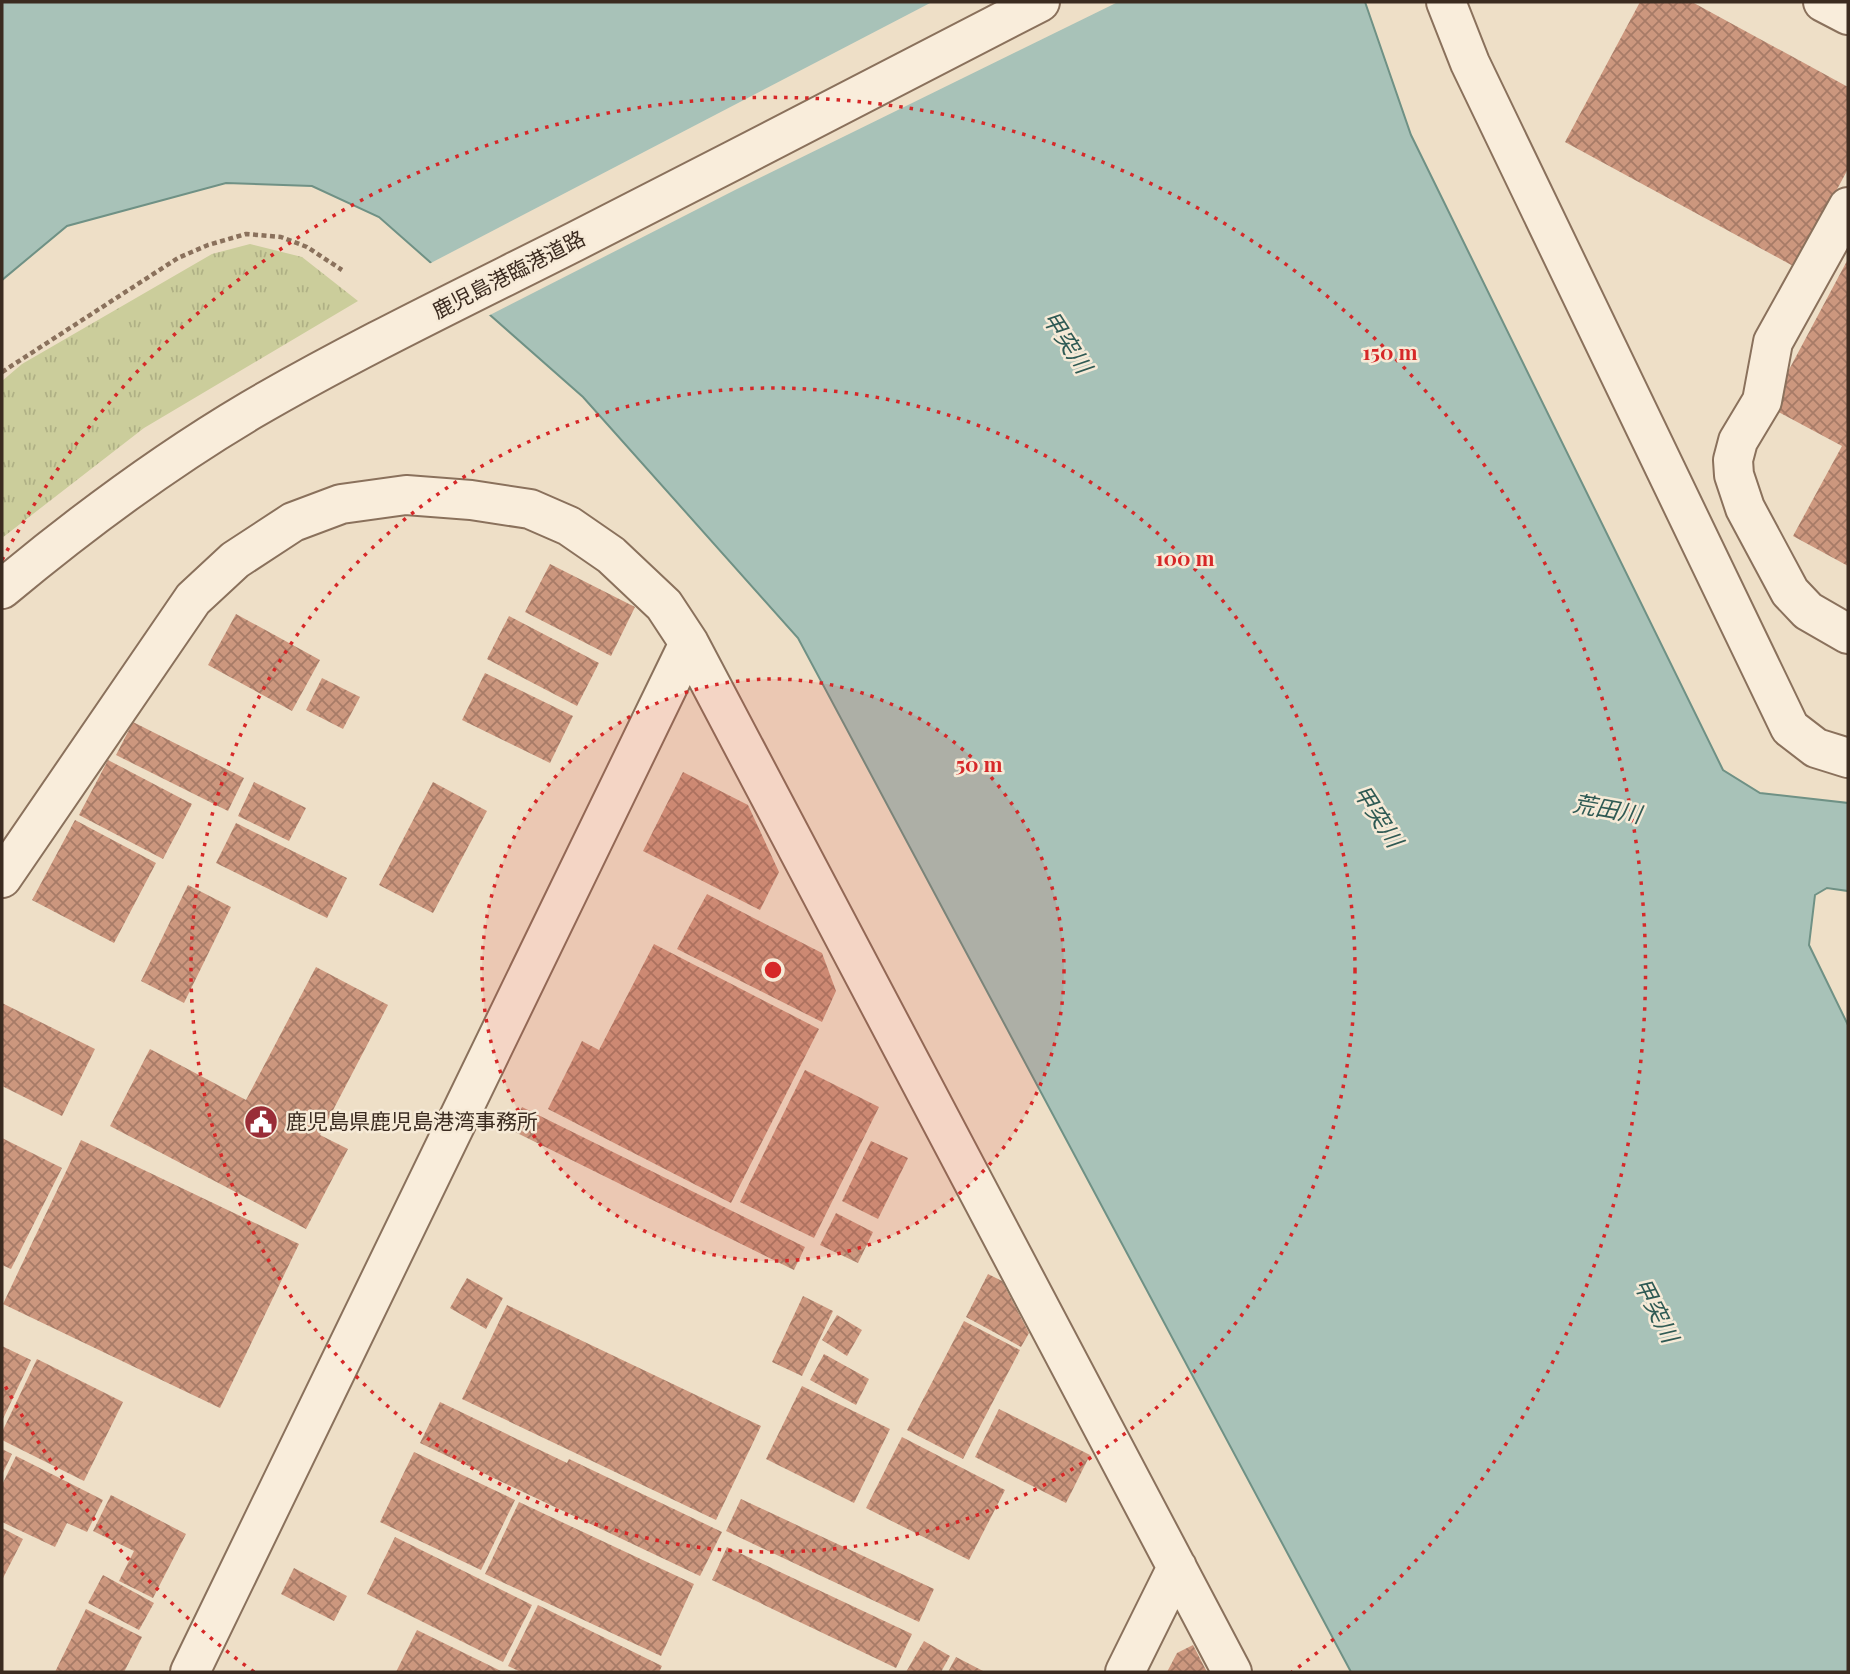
<svg xmlns="http://www.w3.org/2000/svg" width="1850" height="1674" viewBox="0 0 1850 1674" font-family="'Playfair Display','Noto Sans JP',serif">
  <defs>
    <pattern id="grass-tufts" width="24" height="20" patternUnits="userSpaceOnUse" patternTransform="scale(1.75)"><rect width="24" height="20" fill="#cbcd9b"/><path d="M3 7l-1-3M5 7V3M7 7l1-3M15 17l-1-3M17 17v-4M19 17l1-3" fill="none" stroke="#afb085"/></pattern>
    <pattern id="building-cross-hatch" width="8" height="8" patternUnits="userSpaceOnUse" patternTransform="scale(1.75)"><rect width="8" height="8" fill="#cc977e"/><path d="M0 0l8 8M0 8l8-8" fill="none" stroke="#a77b67"/></pattern>
  </defs>
  <rect width="100%" height="100%" fill="#eedfc7"/>
  <path fill="url(#grass-tufts)" d="M250,244L302,257L358,301L144,428L2,538V381L22,364L212,254Z"/>
  <path fill="#a8c2b8" stroke="#6f9185" stroke-width="2" d="M2,2H1365L1411,135L1723,770L1760,793L1848,803V891L1827,888L1815,895L1809,945L1848,1025V1672H1351L798,638L583,397L379,217L312,186L226,183L67,226L2,280Z"/>
  <path fill="#eedfc7" d="M932,2H1118L737,189L486,317L427,265Z"/>
  <path fill="url(#building-cross-hatch)" d="M1640,2H1692L1848,87V169L1795,267L1565,142Z
    M1848,259V566L1793,536L1842,446L1769,407Z
    M550,564L635,607L611,656L525,612Z
    M236,614L320,660L292,711L208,665Z
    M509,616L599,663L577,706L487,659Z
    M485,673L573,716L550,763L462,720Z
    M322,678L360,697L343,729L306,710Z
    M133,722L244,778L228,811L116,755Z
    M108,760L192,804L163,859L79,815Z
    M683,772L748,805L779,872L760,910L643,851Z
    M254,782L306,808L289,841L238,816Z
    M433,782L487,811L433,913L379,885Z
    M75,820L156,863L114,943L32,900Z
    M236,823L347,878L327,918L216,863Z
    M188,885L231,907L184,1003L141,981Z
    M707,894L822,953L836,991L822,1022L677,949Z
    M654,944L819,1029L731,1203L548,1109L582,1041L599,1050Z
    M316,967L388,1005L320,1135L348,1149L306,1229L110,1126L150,1049L246,1100Z
    M2,1003L95,1049L62,1116L2,1086Z
    M805,1070L879,1107L814,1238L740,1202Z
    M522,1107L805,1247L794,1270L511,1130Z
    M2,1138L62,1168L11,1269L2,1265Z
    M81,1140L299,1244L220,1408L3,1304Z
    M871,1141L908,1158L878,1219L842,1201Z
    M836,1213L873,1232L858,1263L820,1245Z
    M988,1274L1002,1281L1029,1333L1021,1347L966,1317Z
    M467,1278L503,1298L486,1329L450,1308Z
    M803,1296L833,1311L802,1376L772,1362Z
    M507,1305L761,1426L716,1520L462,1399Z
    M837,1315L862,1330L847,1356L822,1340Z
    M964,1321L1020,1350L963,1459L907,1430Z
    M2,1346L31,1360L2,1421Z
    M824,1354L869,1379L856,1405L810,1380Z
    M37,1359L123,1402L84,1481L2,1440V1432Z
    M802,1386L890,1429L854,1503L766,1459Z
    M440,1402L567,1463L569,1459L722,1532L700,1576L420,1443Z
    M999,1409L1090,1455L1066,1503L975,1457Z
    M902,1437L1005,1490L969,1560L866,1508Z
    M2,1449L12,1454L2,1475Z
    M414,1452L515,1500L481,1570L380,1522Z
    M16,1456L103,1500L87,1532L67,1523L55,1547L2,1522V1485Z
    M111,1495L186,1534L153,1598L119,1581L134,1551L93,1531Z
    M741,1499L934,1589L919,1622L726,1531Z
    M519,1502L694,1584L661,1656L485,1574Z
    M2,1528L23,1539L2,1580Z
    M395,1537L532,1605L503,1662L367,1594Z
    M727,1547L912,1634L896,1668L712,1580Z
    M294,1568L347,1596L334,1621L281,1594Z
    M103,1575L154,1603L139,1630L88,1603Z
    M538,1605L662,1666L659,1672H521L508,1666Z
    M86,1609L142,1637L124,1672H55Z
    M417,1630L503,1672H396Z
    M924,1641L950,1656L941,1672H906Z
    M1193,1645L1207,1672H1167L1177,1653Z
    M956,1657L985,1672H948Z"/>
  <g fill="none" stroke-linecap="round" stroke-linejoin="round">
    <g stroke="#8a715c" stroke-width="42">
      <path id="minor" d="M1446,2L1470,63L1790,728L1816,748L1848,758
        M1823,2L1848,15
        M1848,207L1773,342L1762,401L1738,441L1733,460L1734,475L1745,508L1790,592L1808,611L1848,634
        M2,589C80,524 163,462 251,410C356,349 467,296 576,241C731,162 886,82 1040,2
        M2,878L193,599L235,560L293,522L341,504L406,495L471,500L530,509L569,526L611,555L664,605L689,643L1232,1672
        M190,1672L689,643
        M1125,1672L1177,1567"/>
    </g>
    <path stroke="#8a715c" stroke-width="4.5" stroke-dasharray="5 3.5" stroke-linecap="butt" d="M2,372L178,258L208,245L246,234L281,237L307,247L342,270"/>
    <use href="#minor" stroke="#f9eddb" stroke-width="38"/>
  </g>
  <circle cx="773" cy="970" r="291" fill="#d62828" fill-opacity=".12"/>
  <g fill="none" stroke="#d62828" stroke-width="3.5" stroke-dasharray="3.5 7">
    <circle cx="773" cy="970" r="291"/>
    <circle cx="773" cy="970" r="582"/>
    <path d="M254 1672A873 873 0 0 1 2 1380M2 560A873 873 0 1 1 1292 1672"/>
  </g>
  <defs>
    <g id="civic-disc" transform="scale(1.75)"><circle r="9.5" fill="#992d37" stroke="#f6ead7"/><path d="M-.6-6.5H3V-4.5H.6V-3L4-1V1h2V6H-6V1h2V-1L-.6-3ZM-1.2 2.5V6h2.4V2.5Z" fill="#fff"/></g>
  </defs>
  <g fill-rule="evenodd">
    <use href="#civic-disc" x="261" y="1122"/>
  </g>
  <g text-anchor="middle" stroke-width="5" stroke-linejoin="round" paint-order="stroke">
    <g font-size="21" fill="#3b2b20" stroke="#f6ead7">
      <text transform="translate(509 275) rotate(-27)" y="7">鹿児島港臨港道路</text>
    </g>
    <g font-size="21" fill="#3b2b20" stroke="#f6ead7" text-anchor="start">
      <text x="286" y="1129">鹿児島県鹿児島港湾事務所</text>
    </g>
    <g font-size="23" font-style="italic" fill="#2f5a54" stroke="#f6ead7">
      <text transform="translate(1067 342) rotate(57)" y="8">甲突川</text>
      <text transform="translate(1607 809) rotate(10)" y="8">荒田川</text>
      <text transform="translate(1378 816) rotate(57)" y="8">甲突川</text>
      <text transform="translate(1656 1310) rotate(63)" y="8">甲突川</text>
    </g>
  </g>
  <circle cx="773" cy="970" r="10" fill="#d62828" stroke="#f6ead7" stroke-width="3.5"/>
  <g font-size="21" text-anchor="middle" font-weight="bold" fill="#d62828" stroke="#f6ead7" stroke-width="5" stroke-linejoin="round" paint-order="stroke">
    <text x="1390" y="360">150 m</text>
    <text x="1185" y="566">100 m</text>
    <text x="979" y="772">50 m</text>
  </g>
  <rect width="1850" height="1674" fill="none" stroke="#3b2b20" stroke-width="7"/>
</svg>
